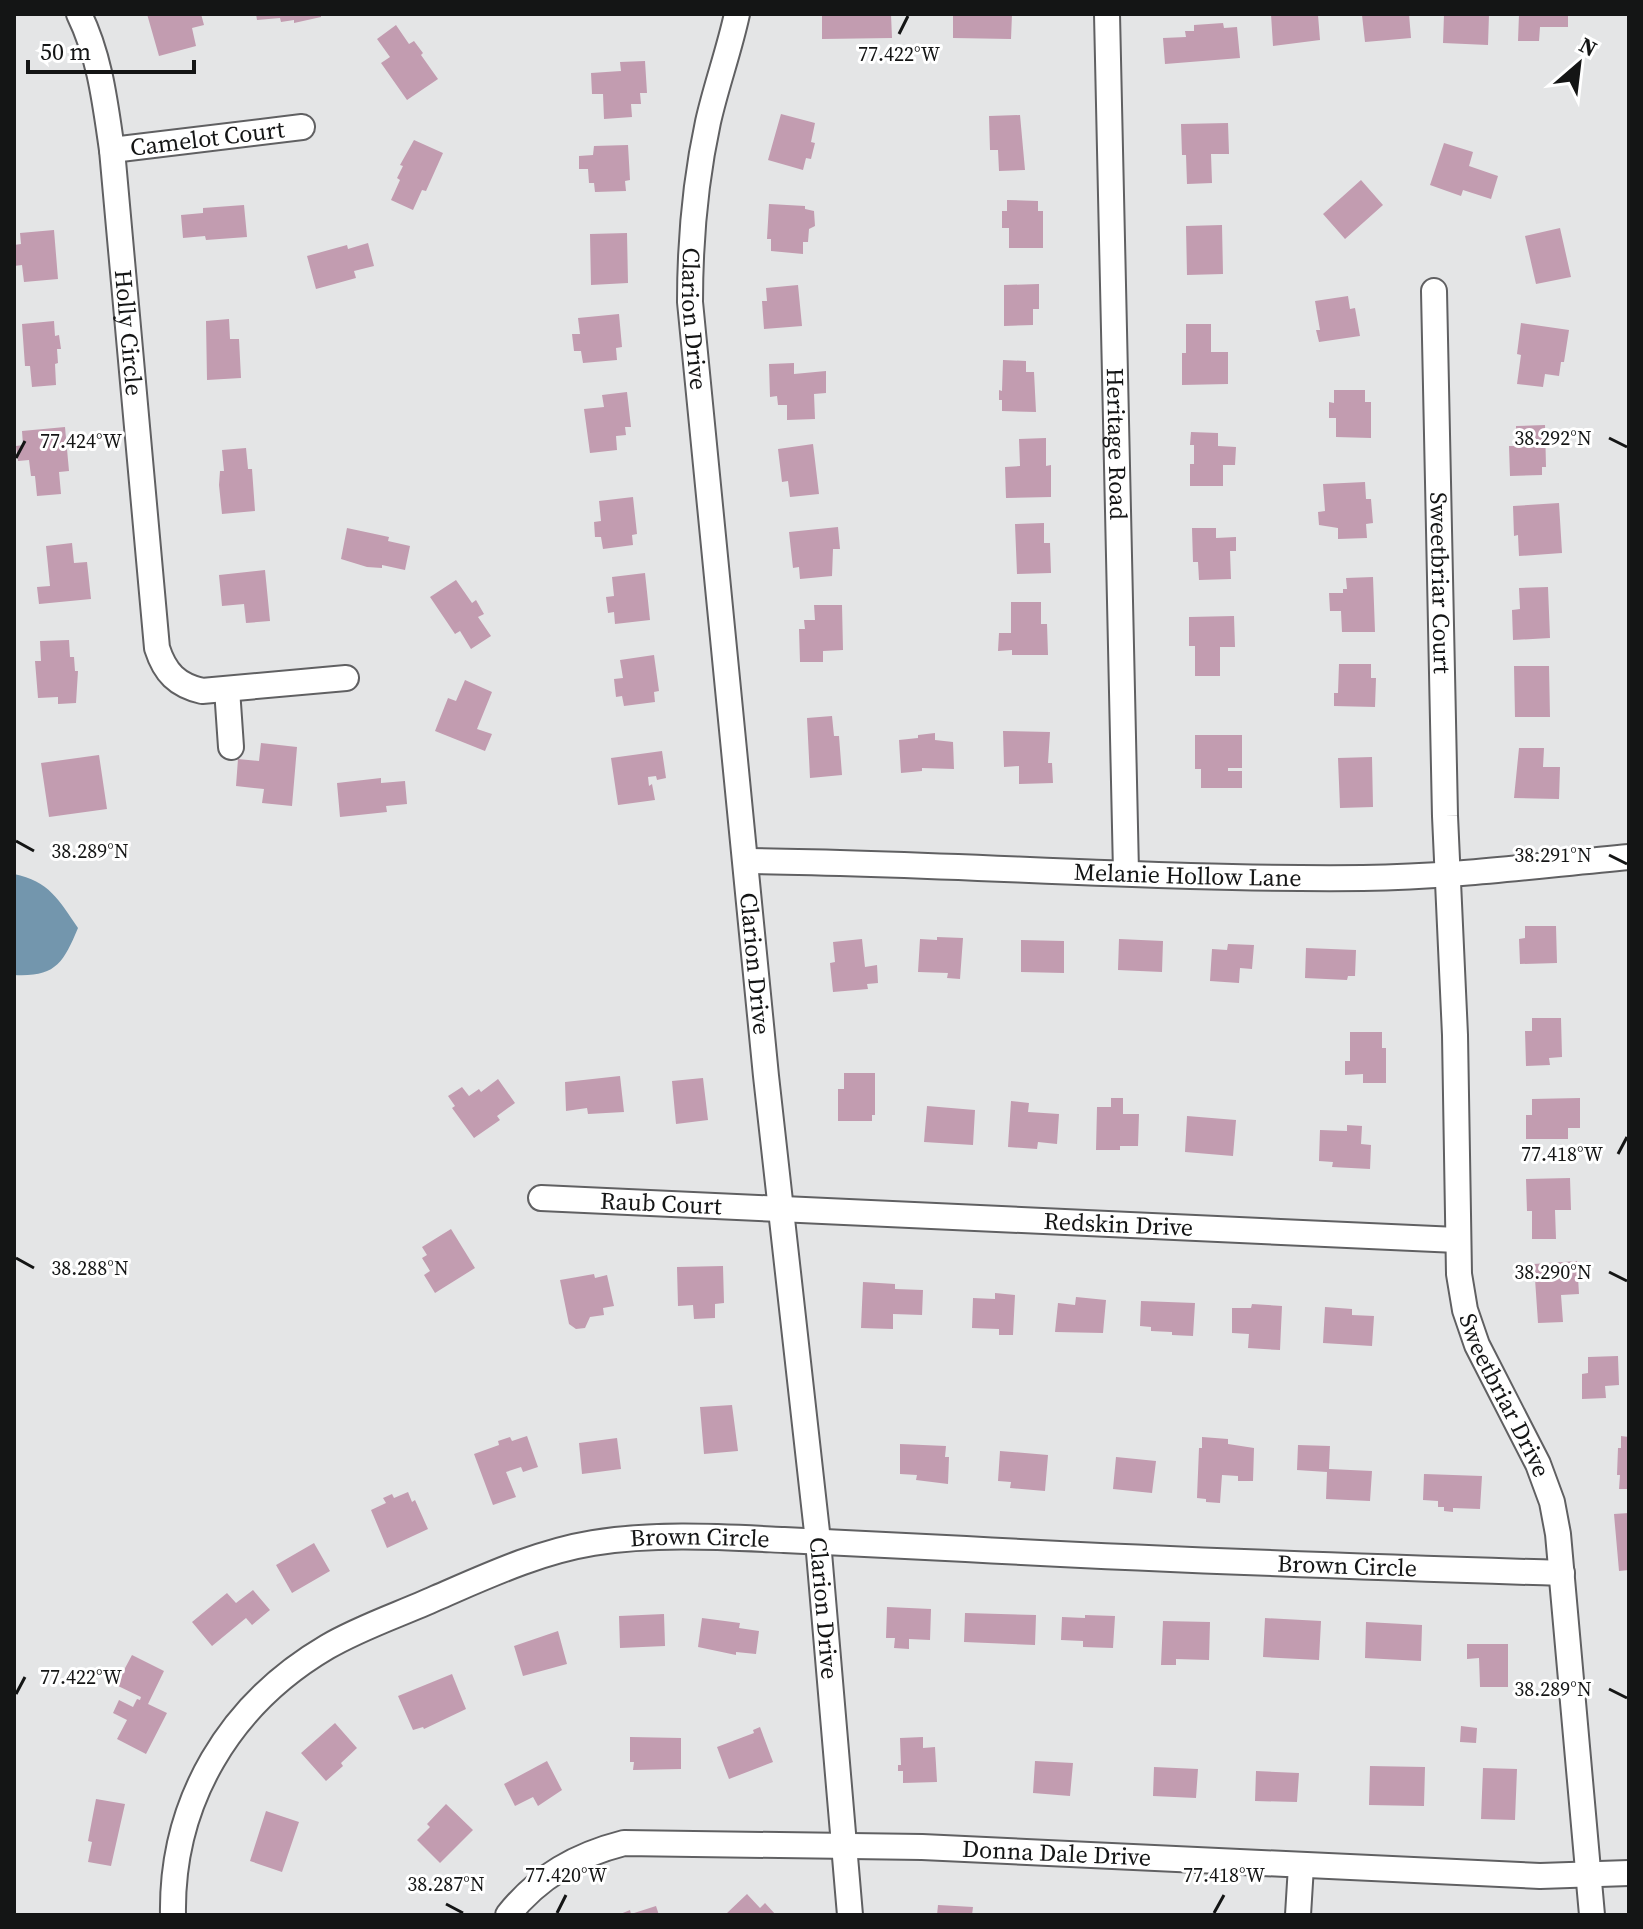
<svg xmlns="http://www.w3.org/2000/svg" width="1643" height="1929" viewBox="0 0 1643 1929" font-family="'Source Serif 4',serif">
  <rect width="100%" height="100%" fill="#e4e5e6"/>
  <path fill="#7396ad" d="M14,874C49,881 59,900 78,928C63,964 55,977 14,975Z"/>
  <path fill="#c29cb0" d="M147,14H201L204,25L192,28L196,46L159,56Z
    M256,14H321V17L294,23V20L281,22L280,18L257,20Z
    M822,14H891L892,38L822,39Z
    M953,14H1012L1011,39L953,38Z
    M1271,14L1318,15L1320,40L1273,46Z
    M1409,14L1411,38L1365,42L1362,15Z
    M1444,14H1489L1488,45L1443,43Z
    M1519,14H1568V27H1540L1539,41H1518Z
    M1223,23L1224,28L1237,27L1240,58L1165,64L1163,38L1186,37L1185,31H1194V25Z
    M396,25L409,44L414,41L423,53L421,55L438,79L407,100L381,63L390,57L377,39Z
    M645,61L647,93H640L641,104H631L632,117L604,119L603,94H592L591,73L621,71L620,62Z
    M781,114L815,123L811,142L815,143L811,159L806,158L803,170L768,160Z
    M1020,115L1025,170L999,171L998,150H990L989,116Z
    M1228,123L1229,154H1211L1212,183L1187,184L1186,155H1182L1181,124Z
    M414,140L443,153L426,191L422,190L413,210L391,200L400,180L397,178L403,166L400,165Z
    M1444,143L1473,152L1469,166L1498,176L1491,199L1463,190L1461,196L1430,185Z
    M628,145L630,180L625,181L626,191L595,192L594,183H589L588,169H579V156L593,155L594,146Z
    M1361,180L1383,205L1345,239L1323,214Z
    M1007,200L1038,201V211H1043V248H1009V228H1002V211H1007Z
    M769,204L805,206V209L814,211L815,226L809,229L808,242H803V254L771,251V239H767Z
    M244,205L247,237L206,240L205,236L183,238L181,215L203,213V208Z
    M1222,225L1223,274L1187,275L1186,226Z
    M1560,228L1571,277L1536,284L1525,236Z
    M54,230L58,279L24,282L22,265L14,266V245L21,244L20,233Z
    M627,233L628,283L591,285L590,234Z
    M368,243L374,266L354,271L356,278L316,289L307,256L347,245L348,249Z
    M1039,284V309H1033V325L1004,326V285Z
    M798,285L802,326L764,329L762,301H767L766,288Z
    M1348,296L1350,309L1355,308L1360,336L1319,342L1316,330H1320L1315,301Z
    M619,314L622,347L616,348L617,360L583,363L581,351H574L572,334H580L578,318Z
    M229,319L230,339H239L241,378L207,380L206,321Z
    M54,321L55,336L59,335L61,349H57L58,363L55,364L56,385L32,387L30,366H25L22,324Z
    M1521,323L1569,330L1564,362H1561L1559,376L1545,374L1543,387L1517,384L1521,355L1517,354Z
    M1186,324H1211V352H1228V384L1182,385V353H1186Z
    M1003,360L1026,361V372H1034L1036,412L1002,411V400H999V390L1002,391Z
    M794,363V374L826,371V393L814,394L815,419L787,420V405H778L777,396L770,397L769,364Z
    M1334,390H1365V402H1371V438L1336,437V418H1329V402L1334,403Z
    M627,392L631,427H625L626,435L616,436L617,450L590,453L584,409L604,407L602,395Z
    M1545,425L1546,467H1542V475L1510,476L1509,446H1516V426Z
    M65,427L69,471L59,472L61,494L37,496L35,476H31L29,460L18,461L16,446L23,445L22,431Z
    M1191,432L1218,433V446L1236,447L1235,465H1223V486H1190V464H1194V445H1190Z
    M1046,438V466L1051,465V497L1006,498L1005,467L1020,466L1019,439Z
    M813,444L819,494L790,497L788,481L782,482L778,449Z
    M246,448L248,469H252L255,511L222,514L219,485L220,471H224L222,450Z
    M1365,482L1366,499H1371L1373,523L1366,524L1367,538L1338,539V528L1319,525L1318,512L1325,511L1323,484Z
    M633,497L637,534L632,535L633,545L603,549L601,537H595L594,522L601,521L599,501Z
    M1559,503L1562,553L1519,556L1518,535L1514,536L1513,506Z
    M1044,523V543H1050L1051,573L1017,574L1015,524Z
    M838,527L840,549H833L832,576L800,579L799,567L793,568L789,532Z
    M347,528L389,537L388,541L410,546L405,570L382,565V568L367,567L341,559Z
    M1192,528H1216V538L1236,537V551H1230L1231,579L1199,580L1198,562H1193Z
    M72,543L74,563L87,562L91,599L39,604L37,587L50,586L46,546Z
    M265,570L270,621L246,623L244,604L222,606L219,575Z
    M645,573L650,620L615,624L614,612L608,613L606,597L614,596L612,577Z
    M1373,577L1375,632H1342L1341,611H1330L1329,593H1343V589H1347L1346,578Z
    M456,580L472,603L476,600L484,614L478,617L491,636L471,649L460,631L455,634L430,597Z
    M1548,587L1550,638L1513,640L1512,610L1520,609L1519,588Z
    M1011,602H1041V624H1047L1048,655H1012V650L998,651L999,633H1011Z
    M814,605H842L843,650L823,651V662H800L799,629H805L804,620H815Z
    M1234,616L1235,647H1220V676H1195V646H1189V617Z
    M69,640L70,657H74L75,671H78L76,703L58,704V697L38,698L35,661H41L40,641Z
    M654,655L659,691L654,692L655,702L624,706L622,696L616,697L614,679L623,678L620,660Z
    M1339,664H1371V678H1376L1375,707L1334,706V693H1338Z
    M1514,666H1549L1550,717H1515Z
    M465,680L492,692L477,729L492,734L485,751L435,731L448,698L456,701Z
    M832,716L834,736H839L842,775L810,778L807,718Z
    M1003,731L1050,732L1048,763H1052L1053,783L1019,784V766L1004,767Z
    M935,733V740L953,742L954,769L922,768V771L901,773L899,740L918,738V735Z
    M1195,735H1242V768H1228V771H1242V788H1201V769H1195Z
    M261,743L297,747L292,806L262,803L264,789L236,786L238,759L259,761Z
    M1519,748H1544L1543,767H1560L1559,799L1514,798Z
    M662,751L666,778L657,780L656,776L648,777L649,786L652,784L655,800L618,805L611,758Z
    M99,755L107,809L49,817L41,763Z
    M1372,757L1373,807L1340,808L1338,758Z
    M381,778V783L405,781L407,804L386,806L387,812L340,817L337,783Z
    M1525,926H1556L1557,963L1520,964L1519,939L1525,938Z
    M937,937L963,938L960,979L947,978L948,973L918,972L920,939L937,940Z
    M862,939L865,967L877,965L878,983L867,984L868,989L833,992L830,963L835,962L833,942Z
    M1119,939L1163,941L1162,972L1118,970Z
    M1021,940L1064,941V973L1021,972Z
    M1228,944L1254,945L1252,969L1240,968L1239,983L1210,981L1212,949L1227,950Z
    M1306,948L1356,950L1355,976H1348L1347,980L1305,978Z
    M1532,1018H1561L1562,1057L1549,1058L1550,1065L1526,1066L1525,1031H1532Z
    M1350,1032H1382V1048H1386V1083H1363V1074L1345,1075V1061H1350Z
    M844,1073H875V1115H872V1121H838V1089H844Z
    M620,1076L624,1112L588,1114L587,1108L566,1111L565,1082Z
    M703,1078L708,1120L676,1124L672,1081Z
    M498,1079L515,1103L497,1116L500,1120L474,1138L452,1108L455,1106L448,1096L462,1087L469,1096L479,1089L481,1092Z
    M1111,1098H1123V1114H1139L1138,1146H1120V1150H1096L1097,1107H1111Z
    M1580,1098V1128H1568V1139H1526V1115H1532V1099Z
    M1011,1101L1029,1103L1028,1112L1059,1114L1057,1144L1038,1142L1037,1149L1008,1147Z
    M927,1106L975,1110L973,1145L924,1142Z
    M1187,1116L1236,1120L1233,1156L1185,1152Z
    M1347,1125L1362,1126L1361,1144L1371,1145L1370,1169L1332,1167L1333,1162L1319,1161L1320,1130L1347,1131Z
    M1570,1178L1571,1210H1555L1556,1239H1532V1211H1527L1526,1179Z
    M451,1229L475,1268L435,1293L424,1275L430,1271L422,1258L427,1255L422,1247Z
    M1577,1261L1579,1294L1561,1295L1563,1322L1538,1323L1534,1264Z
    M723,1266L724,1303L715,1304V1318L694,1319L693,1305L678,1306L677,1267Z
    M594,1274L595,1278L607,1275L614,1306L603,1308L604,1315L590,1317L585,1328L576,1329L569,1324L560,1280Z
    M863,1282L895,1284V1289L923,1290L922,1315L893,1314V1329L861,1328Z
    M995,1293L1015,1295L1013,1335H999V1329L972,1328L973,1298L995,1299Z
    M1076,1297L1106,1300L1103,1333L1055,1332L1058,1303L1075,1305Z
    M1141,1301L1195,1303L1193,1336L1172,1335V1332L1151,1331V1327L1140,1326Z
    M1252,1304L1282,1306L1280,1350L1248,1348L1249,1334L1232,1333V1308H1251Z
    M1325,1307L1352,1309V1315L1374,1316L1372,1346L1323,1343Z
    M1618,1356L1619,1385L1605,1386L1606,1398L1582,1399V1374L1588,1373V1357Z
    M732,1405L738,1451L704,1454L700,1407Z
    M527,1436L538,1467L523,1472L521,1467L506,1472L516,1497L493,1505L474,1454L499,1445L498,1441L510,1437L512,1441Z
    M1621,1436L1629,1437V1489H1619L1620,1475H1617L1618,1448H1621Z
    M1202,1437L1228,1439V1444L1254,1448L1253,1481H1238V1476L1222,1475L1220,1503L1206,1502V1499L1197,1498L1199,1448H1202Z
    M617,1438L621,1469L582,1474L579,1443Z
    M900,1444L946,1446L945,1457H949L948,1484L916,1480L917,1475L900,1474Z
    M1298,1445L1330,1446L1329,1469L1372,1471L1370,1501L1326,1499L1327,1472L1297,1470Z
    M1000,1451L1048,1455L1045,1491L1010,1488L1011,1482L998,1481Z
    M1116,1457L1156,1461L1152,1493L1113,1489Z
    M1424,1474L1482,1476L1480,1509L1453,1508V1512L1444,1511V1507H1438V1501L1423,1500Z
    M408,1492L412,1502L415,1500L428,1529L387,1548L371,1510L386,1503L383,1498L392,1494L394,1498Z
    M1629,1513V1570L1619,1571L1614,1514Z
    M314,1543L330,1571L292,1593L276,1565Z
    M253,1590L270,1610L252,1625L246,1618L212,1646L192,1622L227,1593L236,1603Z
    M887,1607L931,1609L930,1640L909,1639V1649L894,1648L895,1638H886Z
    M965,1613L1036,1615L1035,1645L964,1642Z
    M664,1614L665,1646L620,1648L619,1616Z
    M1085,1615L1115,1616L1113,1648L1083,1647V1641L1061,1640L1062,1617L1085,1618Z
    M702,1618L740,1623L739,1628L759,1631L756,1654L736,1652V1655L698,1647Z
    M1265,1618L1321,1621L1319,1660L1263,1657Z
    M1163,1621L1210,1622L1209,1660L1176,1659V1665H1161Z
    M1366,1622L1422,1625L1421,1661L1365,1658Z
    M558,1631L567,1664L523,1676L514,1646Z
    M1467,1644H1508V1687H1480L1479,1658L1467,1659Z
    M132,1655L164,1671L148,1704L167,1713L146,1754L117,1739L127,1720L113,1713L119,1700L133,1707L137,1699L140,1700L141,1697L116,1685Z
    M452,1674L466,1709L424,1729L423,1727L413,1730L398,1696Z
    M335,1723L357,1748L341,1763L343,1766L326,1781L301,1753Z
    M1461,1726L1477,1728L1476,1743L1460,1742Z
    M760,1727L773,1762L729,1779L717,1747L754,1733L753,1730Z
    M630,1737L681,1738V1769L633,1770L634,1762H630Z
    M923,1737V1748L935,1747L937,1782L903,1783V1771H898V1765H901L900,1738Z
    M547,1761L562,1790L538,1806L533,1797L515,1806L504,1784Z
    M1035,1761L1073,1763L1070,1796L1033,1793Z
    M1370,1766L1425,1767L1424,1806L1369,1805Z
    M1154,1767L1198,1769L1196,1798L1153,1796Z
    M1483,1768L1517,1769L1515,1820L1481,1819Z
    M1256,1771L1299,1773L1297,1802L1255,1801Z
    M96,1799L125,1804L111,1866L88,1862L92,1842L88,1841Z
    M446,1804L473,1830L440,1863L417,1840L430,1827L427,1824Z
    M266,1811L299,1822L282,1872L250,1861Z
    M747,1894L760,1908L765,1903L776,1915H729L727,1913Z
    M938,1905L973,1907L972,1915H937Z
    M656,1906L659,1915H618L630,1910L631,1914Z"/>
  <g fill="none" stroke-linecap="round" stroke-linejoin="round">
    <g stroke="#606062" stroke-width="28">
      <g id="street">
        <path id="s1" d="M79,14C100,57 105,102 112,150L157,648C165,673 177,685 202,691L346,678"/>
        <path id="s2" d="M737,14C729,51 716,86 708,122C695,182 690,241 690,302L766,1076L818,1541L850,1915"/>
        <path id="s3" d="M1107,14L1126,872"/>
        <path id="s4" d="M112,150L302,127"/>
        <path id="s5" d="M1434,291L1445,816L1455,1035L1459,1274L1465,1310L1477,1345L1538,1464L1552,1502L1558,1534L1592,1915"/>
        <path d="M227,689L231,747"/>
        <path id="s6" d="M746,861C952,863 1157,880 1363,878C1452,877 1541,865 1629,857"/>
        <path id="s7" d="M541,1198L1457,1240"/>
        <path id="s8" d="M173,1915C171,1801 230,1704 327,1647C361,1627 401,1614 436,1598C487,1576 538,1552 593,1543C656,1533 720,1537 784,1540C845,1543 905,1546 966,1549C1165,1560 1363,1567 1562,1573"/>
        <path id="s9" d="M508,1915C539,1876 577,1855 624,1843L922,1847L1540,1876L1629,1873"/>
        <path d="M1298,1915L1301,1866"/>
      </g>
    </g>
    <use href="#street" stroke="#fff" stroke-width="24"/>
  </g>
  <path fill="none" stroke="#141515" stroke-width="3" d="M899,34L908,16M1609,438L1627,447M16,458L25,441M16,841L34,851M1609,855L1627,864M1618,1154L1627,1137M16,1258L34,1268M1609,1272L1627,1281M1609,1689L1627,1698M16,1694L25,1677M446,1904L463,1913M557,1913L566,1895M1214,1913L1224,1895"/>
  <g text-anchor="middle" stroke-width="6" stroke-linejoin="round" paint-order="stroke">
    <g font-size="24" fill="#141515" stroke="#fff">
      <text dy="8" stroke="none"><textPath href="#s4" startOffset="96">Camelot Court</textPath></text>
      <text dy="8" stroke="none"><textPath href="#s2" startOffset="310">Clarion Drive</textPath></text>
      <text dy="8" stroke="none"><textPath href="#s1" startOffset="324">Holly Circle</textPath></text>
      <text dy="8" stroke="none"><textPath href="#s3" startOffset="430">Heritage Road</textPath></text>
      <text dy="8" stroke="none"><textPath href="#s5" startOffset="292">Sweetbriar Court</textPath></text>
      <text dy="8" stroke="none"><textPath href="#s6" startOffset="442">Melanie Hollow Lane</textPath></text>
      <text dy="8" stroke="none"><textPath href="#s2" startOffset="958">Clarion Drive</textPath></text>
      <text dy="8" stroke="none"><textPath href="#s7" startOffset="120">Raub Court</textPath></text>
      <text dy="8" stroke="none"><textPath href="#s7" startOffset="578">Redskin Drive</textPath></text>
      <text dy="8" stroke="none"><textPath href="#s5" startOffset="1114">Sweetbriar Drive</textPath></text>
      <text dy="8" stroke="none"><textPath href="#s8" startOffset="718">Brown Circle</textPath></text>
      <text dy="8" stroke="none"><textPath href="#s8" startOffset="1366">Brown Circle</textPath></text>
      <text dy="8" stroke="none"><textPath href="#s2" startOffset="1606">Clarion Drive</textPath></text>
      <text dy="8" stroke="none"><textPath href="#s9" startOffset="572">Donna Dale Drive</textPath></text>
    </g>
  </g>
  <g font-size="20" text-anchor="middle" fill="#141515" stroke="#fff" stroke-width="6" stroke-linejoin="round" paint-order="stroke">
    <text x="899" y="61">77.422°W</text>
    <text x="1553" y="445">38.292°N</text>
    <text x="81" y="448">77.424°W</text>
    <text x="90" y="858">38.289°N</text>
    <text x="1553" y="862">38.291°N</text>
    <text x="1562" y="1161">77.418°W</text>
    <text x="90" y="1275">38.288°N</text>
    <text x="1553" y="1279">38.290°N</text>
    <text x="81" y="1684">77.422°W</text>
    <text x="1553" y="1696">38.289°N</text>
    <text x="566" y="1882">77.420°W</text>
    <text x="1224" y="1882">77.418°W</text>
    <text x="446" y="1891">38.287°N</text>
  </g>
  <rect width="1643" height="1929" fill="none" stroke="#141515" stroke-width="32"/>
  <g transform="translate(1579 64) rotate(28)" stroke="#ffffff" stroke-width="6" paint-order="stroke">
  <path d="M0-6L14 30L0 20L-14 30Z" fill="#141515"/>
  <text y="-12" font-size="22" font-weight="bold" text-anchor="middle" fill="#141515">N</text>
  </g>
  <path d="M28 60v12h166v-12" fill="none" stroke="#141515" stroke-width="4"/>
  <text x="40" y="60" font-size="24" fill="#141515" stroke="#ffffff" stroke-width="6" paint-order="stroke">50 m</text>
</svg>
